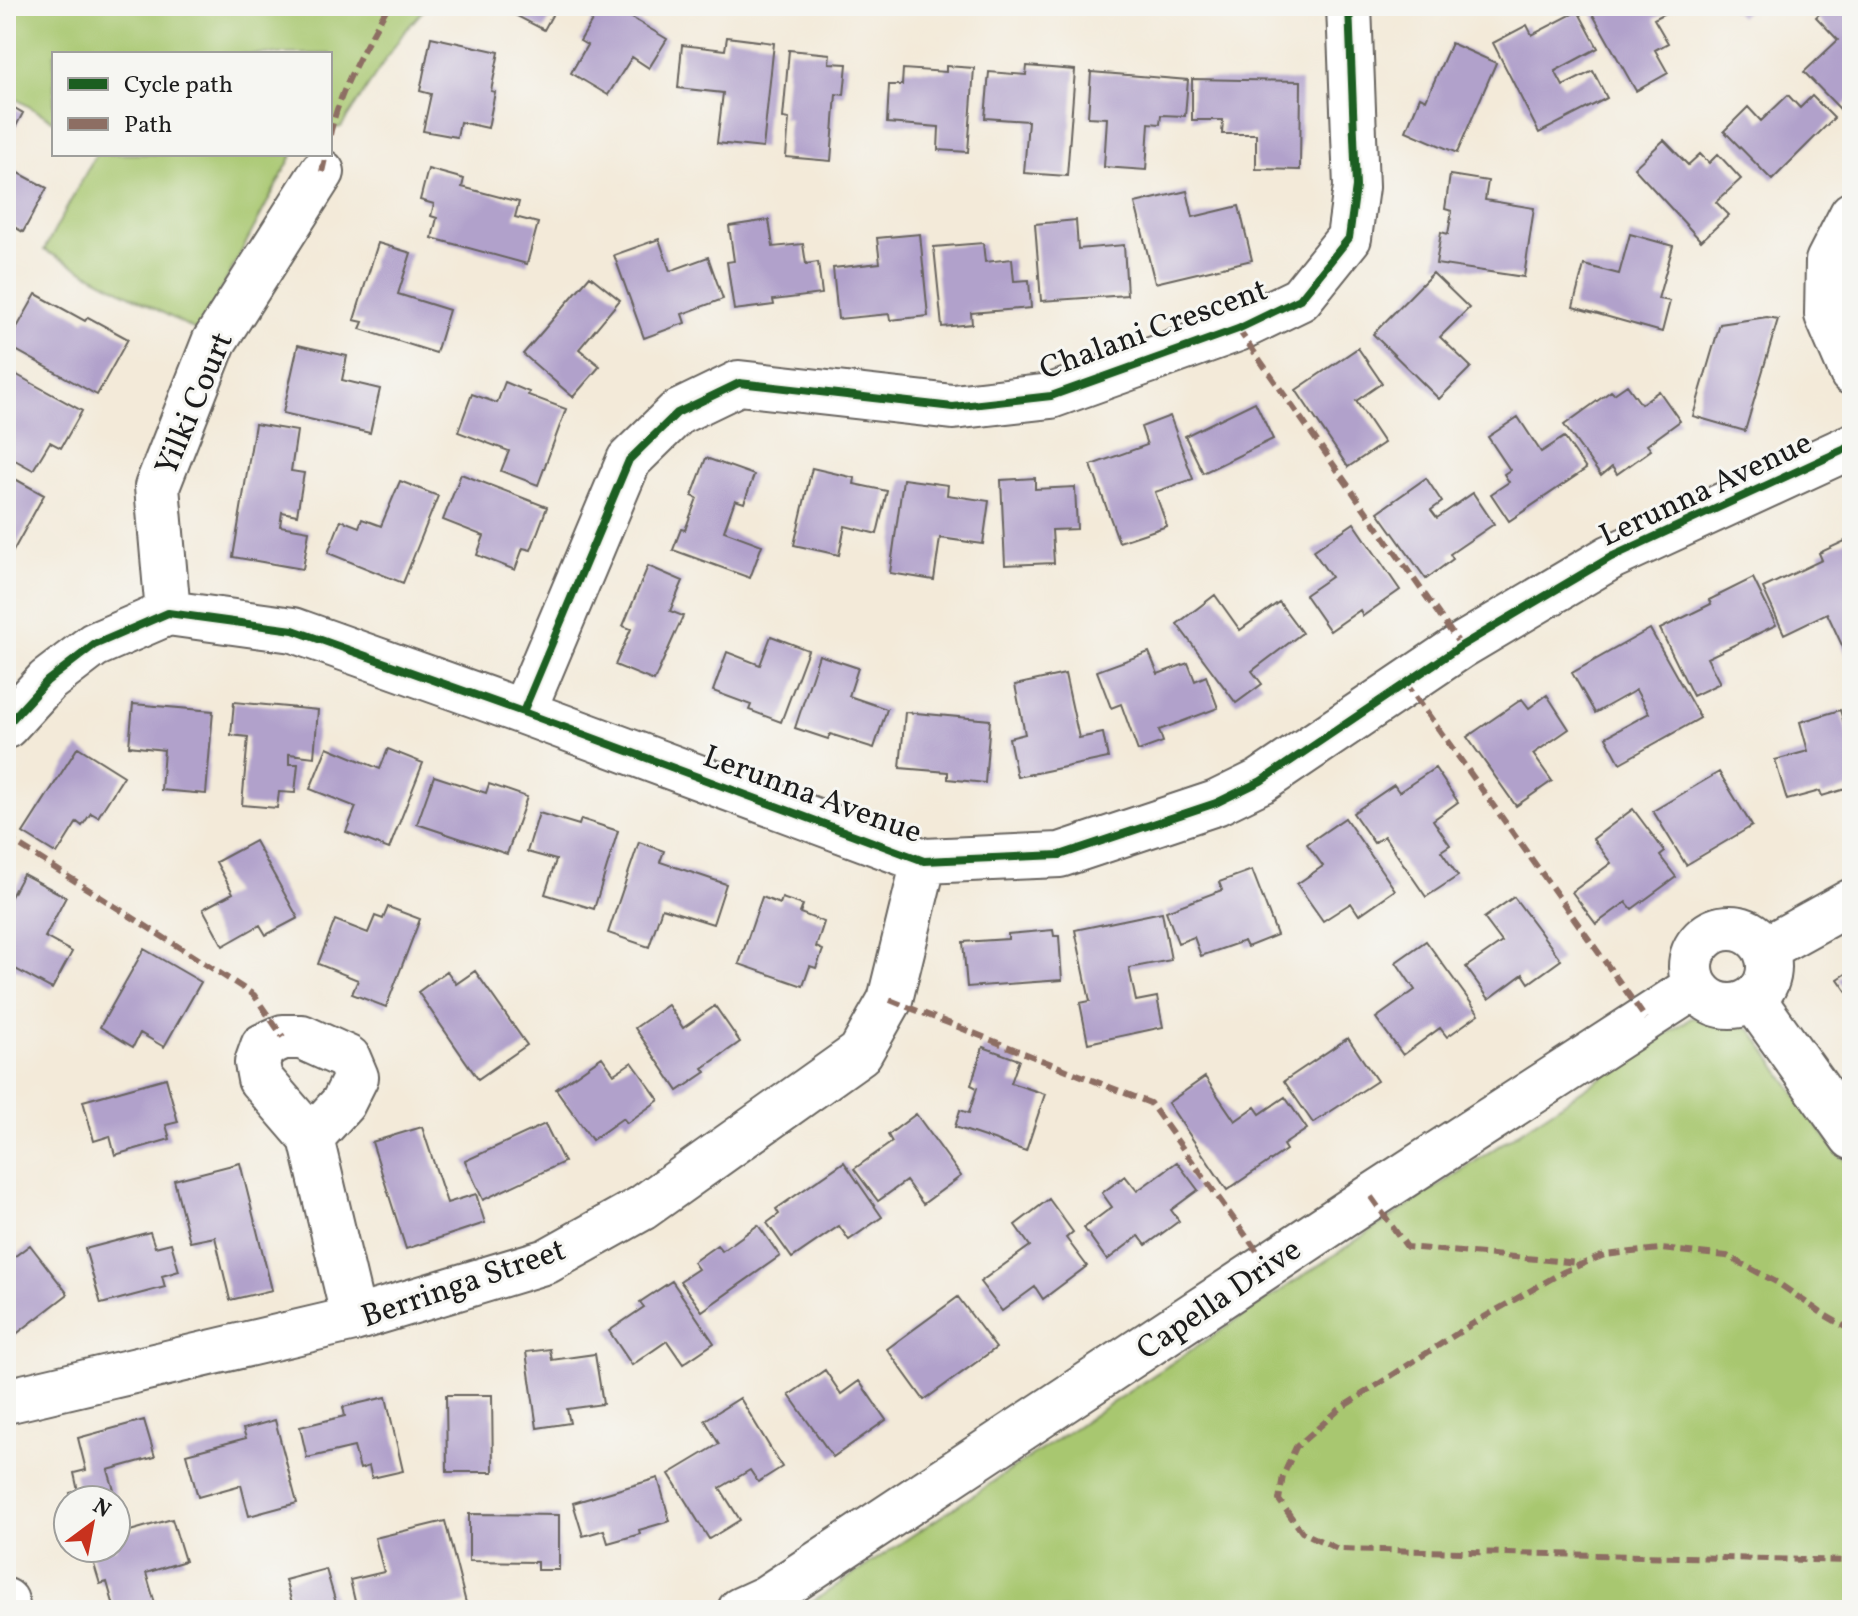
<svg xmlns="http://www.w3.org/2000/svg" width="1858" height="1616" viewBox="0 0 1858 1616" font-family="Vollkorn,serif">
  <rect width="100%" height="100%" fill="#f6f6f2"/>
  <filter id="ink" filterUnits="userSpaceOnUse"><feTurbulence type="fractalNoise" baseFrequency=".0125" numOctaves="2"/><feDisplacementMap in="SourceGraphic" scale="16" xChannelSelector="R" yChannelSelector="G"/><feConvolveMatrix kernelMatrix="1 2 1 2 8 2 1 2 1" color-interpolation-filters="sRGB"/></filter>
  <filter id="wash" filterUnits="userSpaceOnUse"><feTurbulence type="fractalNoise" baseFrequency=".006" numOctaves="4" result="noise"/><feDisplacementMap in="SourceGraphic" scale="32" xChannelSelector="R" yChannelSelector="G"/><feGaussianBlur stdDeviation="1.8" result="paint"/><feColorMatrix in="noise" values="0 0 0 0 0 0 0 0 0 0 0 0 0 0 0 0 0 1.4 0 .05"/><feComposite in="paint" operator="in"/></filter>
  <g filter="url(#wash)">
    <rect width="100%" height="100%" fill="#f3ead9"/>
    <path fill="#a8c76f" stroke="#627246" stroke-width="2" d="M6,6H427L404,32L341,127L330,129V54H54V121L6,93Z
      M96,154H293L199,332L44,250Z
      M1728,1016L1752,1031L1834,1150L1852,1166V1610H800L1691,1018Z"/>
    <g id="blocks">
      <path fill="#b1a1cb" d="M498,6H557L544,30Z
        M601,6H612L667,39L649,68L632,57L608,95L571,73L587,45L580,41Z
        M1588,6H1679L1654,19L1668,43L1655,50L1668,73L1636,91Z
        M1730,6H1752L1740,17Z
        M1827,6H1852V98L1840,109L1804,72L1838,40L1816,17Z
        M1578,11L1598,48L1555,71L1563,86L1593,71L1607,98L1539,133L1493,43L1527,25L1532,35Z
        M431,37L499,52L491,91L495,92L488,128L460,122L457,137L423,131L431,94L420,91Z
        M727,37L774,43L763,148L717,143L723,93L678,88L682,45L725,50Z
        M1451,43L1496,63L1457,153L1406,131L1420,97L1426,100Z
        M789,50L830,54L829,63L847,64L844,95L836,94L831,161L786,157L789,119L783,118Z
        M946,66L974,68L968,152L938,150L939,127L887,123L889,85H902L903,69L946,72Z
        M1027,66L1075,70L1067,176L1024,173L1028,121L985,118L989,72L1026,75Z
        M1091,72L1188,80L1185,116L1161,115L1160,124L1149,123L1146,170L1104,167L1107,118L1088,117Z
        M1192,79L1301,81L1300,170L1256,169V134H1222L1223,120H1192Z
        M1788,95L1800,108L1812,96L1834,118L1772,180L1724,131L1748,107L1761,121Z
        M6,103L23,113L6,145Z
        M1664,140L1688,165L1700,154L1709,163L1718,154L1741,179L1716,202L1729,215L1701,241L1634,168Z
        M6,166L47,188L23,232L6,222Z
        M428,169L464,179L462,187L519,202L515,217L538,223L527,264L432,238L437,218L431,216L434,204L420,200Z
        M1450,175L1488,181L1485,200L1534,208L1524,277L1436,264L1441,232L1448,234L1452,211L1445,209Z
        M1187,191L1193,217L1239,206L1252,260L1155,283L1135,203Z
        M769,220L773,247L803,244L806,264L818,262L822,294L773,300L774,305L734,310L727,262L734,261L729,226Z
        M1076,220L1078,249L1124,245L1127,295L1041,301L1035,224Z
        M920,234L928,316L890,320L889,314L838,319L833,268L880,263L877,238Z
        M1630,234L1673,246L1658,299L1670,301L1662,332L1573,307L1584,265L1619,274Z
        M659,239L670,271L708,257L723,299L682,314L685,323L644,338L614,255Z
        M378,243L411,253L398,294L449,310L436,353L360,329L363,322L354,320Z
        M983,243L985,262L1012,259L1014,281L1029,280L1031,308L971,313L972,324L942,327L934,247Z
        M1433,273L1469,308L1440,337L1471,367L1439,399L1373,334Z
        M590,276L620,300L579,349L600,366L573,397L523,354Z
        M36,294L85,321L88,317L128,339L97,395L7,345Z
        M1767,317L1778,319L1745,431L1693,416L1720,324Z
        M298,345L347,356L342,380L380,389L370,433L283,413Z
        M1358,348L1382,383L1356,401L1384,443L1348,467L1296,390Z
        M8,370L82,411L61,448L50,442L33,470L6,455V450L10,442L6,440V419L8,415L6,414V374Z
        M505,382L529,392L528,395L566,409L538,485L501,471L509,451L458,432L472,394L497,403Z
        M1627,385L1641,404L1659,391L1680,421L1647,445L1651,450L1617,474L1612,467L1601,476L1564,425L1611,391L1614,394Z
        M1255,402L1273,439L1203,473L1185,436Z
        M1170,416L1193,479L1155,492L1167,526L1119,542L1091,465L1147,445L1141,427Z
        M1518,417L1541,452L1564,437L1586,469L1509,521L1491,494L1509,482L1504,474L1510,470L1488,437Z
        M255,424L297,431L291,471L304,473L297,515L282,512L280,526L309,531L303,569L233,557Z
        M706,458L754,475L744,503L735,500L724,531L762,545L750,578L673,550L681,529L685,530L697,498L692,496Z
        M812,468L855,478L854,484L887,491L877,534L845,526L839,555L794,545Z
        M6,474L44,495L6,564Z
        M461,474L547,507L531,550L523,548L515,570L477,555L484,536L443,520Z
        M1035,478V489L1075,487L1077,529L1052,530L1054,563L1005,565L1001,480Z
        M1426,478L1442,502L1431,510L1437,518L1473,493L1494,524L1450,554L1453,559L1426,579L1378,512Z
        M903,479L948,485L947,495L989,501L983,544L940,538L934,580L890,573Z
        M400,481L438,496L403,583L328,553L341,520L359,527L362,519L381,526Z
        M1354,523L1400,590L1363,616L1360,610L1330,631L1305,595L1331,577L1313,551Z
        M1849,539L1852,546V654L1847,656L1827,613L1784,634L1763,588L1822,560L1819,553Z
        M648,566L683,581L670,611L683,616L654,681L615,665L631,629L623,626Z
        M1753,578L1776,625L1707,658L1720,683L1693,696L1660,629L1711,604L1709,600Z
        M1215,595L1240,630L1279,602L1302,633L1252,671L1262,684L1236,703L1177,624Z
        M1650,629L1700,718L1620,763L1606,737L1649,713L1636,690L1595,713L1572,673Z
        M771,636L808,650L781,722L749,710L751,705L713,691L727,652L760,665Z
        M1149,652L1158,674L1188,663L1195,681L1206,676L1218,708L1159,730L1163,742L1138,751L1121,704L1111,708L1097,671Z
        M819,655L858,668L849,696L887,709L874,748L830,734L828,739L795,728Z
        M1065,674L1079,738L1103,733L1108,758L1017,777L1009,738L1025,734L1015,685Z
        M1547,695L1569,729L1533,754L1552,781L1516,806L1467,737L1522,699L1529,708Z
        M234,702L318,710L314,757L289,754V764H298L295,793L279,792L277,808L242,805L248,737L231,735Z
        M133,704L213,711L206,794L161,790L164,750L129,746Z
        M1840,710L1852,749V787L1822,796L1820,791L1787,800L1775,760L1808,751L1800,722Z
        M905,712L990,720L985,783L948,779V772L900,768Z
        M78,747L124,776L98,817L91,813L82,826L77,822L57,854L23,833Z
        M327,747L380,769L388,749L423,763L389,849L346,832L356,807L310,789Z
        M1435,768L1458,802L1433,820L1450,845L1441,851L1458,876L1426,897L1384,836L1374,843L1353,813L1394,785L1399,792Z
        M1719,772L1752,826L1686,865L1653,811Z
        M434,776L486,793L489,784L527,797L507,854L417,824Z
        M1633,809L1665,852L1660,856L1676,877L1632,909L1626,902L1596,924L1572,892L1611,863L1593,839Z
        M539,813L579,825L581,819L618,831L594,909L545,894L556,860L527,852Z
        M1345,818L1395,890L1359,915L1351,903L1323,921L1297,884L1323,866L1307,844Z
        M255,841L298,918L266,935L260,925L223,946L203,909L233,893L216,862Z
        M639,842L664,851L660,862L726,884L713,924L662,908L649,947L608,933Z
        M1252,870L1277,935L1247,947L1244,941L1201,956L1194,937L1178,943L1166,911L1222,890L1219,882Z
        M23,874L66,897L45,937L72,952L52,989L6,964V906Z
        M762,897L780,904L782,898L803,905L800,913L824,922L816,947L823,950L816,968L810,966L803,986L739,964Z
        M1514,897L1561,960L1529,983L1523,974L1489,999L1466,967L1502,942L1484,918Z
        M388,907L420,919L386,1007L352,994L358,980L318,964L335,920L368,933L375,916L383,919Z
        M1162,912L1171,960L1129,968L1136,1001L1157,997L1163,1027L1088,1043L1080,1003L1090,1001L1075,930Z
        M1053,930L1054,936H1059L1062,980L967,987L963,942L1008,939V934Z
        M1426,941L1479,1014L1447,1037L1440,1028L1403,1055L1376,1018L1415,990L1396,962Z
        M144,949L201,982L164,1047L140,1033L133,1047L100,1027Z
        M1852,970V999L1838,979Z
        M447,971L456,984L475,971L527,1045L478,1079L418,992Z
        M668,1005L683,1028L715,1006L740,1042L703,1068L706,1072L678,1091L635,1028Z
        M1348,1038L1377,1081L1313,1123L1284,1081Z
        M983,1047L1019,1060L1011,1083L1045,1094L1026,1151L955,1127L960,1110L969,1113L977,1088L971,1085Z
        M602,1057L614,1074L632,1062L659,1100L627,1123L623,1118L592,1140L556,1089Z
        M1205,1077L1235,1121L1255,1107L1260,1114L1285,1097L1307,1129L1283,1145L1286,1150L1227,1190L1168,1103Z
        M166,1078L178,1122L166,1125L170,1139L115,1155L110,1136L94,1141L83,1101Z
        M916,1114L961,1176L923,1204L906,1181L878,1201L854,1169L892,1142L888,1135Z
        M545,1124L564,1162L483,1200L465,1161Z
        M422,1127L447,1203L476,1194L485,1223L406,1249L372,1142Z
        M844,1162L882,1217L849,1240L839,1226L792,1258L767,1223L779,1214L776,1209Z
        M1177,1162L1198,1190L1171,1210L1179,1221L1146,1245L1139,1236L1107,1260L1084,1228L1112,1207L1102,1193L1125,1176L1137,1191Z
        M240,1163L272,1290L230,1300L215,1237L190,1242L174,1180Z
        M1049,1199L1073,1232L1066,1238L1087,1266L1043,1299L1035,1287L1002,1311L980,1282L1030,1246L1015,1225Z
        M758,1225L780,1256L702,1311L680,1281L698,1269L693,1262L717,1245L722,1251Z
        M150,1232L155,1247L171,1243L179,1271L162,1276L165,1287L101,1304L85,1249Z
        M30,1245L68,1294L6,1342V1263Z
        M672,1281L714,1343L683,1364L667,1341L632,1365L609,1331L644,1307L640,1302Z
        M958,1297L996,1348L924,1400L887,1349Z
        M550,1349L552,1360L595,1354L603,1404L567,1409L570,1423L537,1428L526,1352Z
        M825,1370L841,1394L859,1381L886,1420L833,1457L789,1395Z
        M446,1395H492L493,1472H447Z
        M386,1397L403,1471L372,1478L369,1466L360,1469L354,1447L307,1458L300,1427L345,1416L343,1407Z
        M740,1398L782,1467L758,1482L750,1470L720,1488L740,1520L709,1539L669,1474L719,1444L705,1420Z
        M144,1420L155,1457L108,1470L117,1500H72L70,1493L78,1491L74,1473L86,1470L78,1438Z
        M275,1420L297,1503L249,1516L241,1485L198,1497L186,1454L246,1438L243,1429Z
        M658,1478L670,1521L639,1530L640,1534L608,1543L604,1530L583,1536L573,1503Z
        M116,1501L124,1525L116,1527Z
        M469,1514L559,1515V1570H537V1562L469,1561Z
        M172,1519L185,1561L146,1573L157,1610H115L107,1582L100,1584L89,1548H116V1535Z
        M445,1521L466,1603L440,1610H407V1606L393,1610H357L350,1580L384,1572L375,1538Z
        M326,1569L338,1610H283L293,1606L285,1580Z"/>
    </g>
  </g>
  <g filter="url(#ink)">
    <use href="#blocks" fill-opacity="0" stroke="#67645e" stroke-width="2"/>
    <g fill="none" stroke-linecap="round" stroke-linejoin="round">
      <g stroke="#67645e" stroke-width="48">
        <path id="minor" d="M1852,214L1828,261L1827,315L1852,373
          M168,613L157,487L214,342L322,172
          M523,712L629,460L677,413L739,383L953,407L1051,396L1238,329L1300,299L1349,238L1356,187L1349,6
          M6,726L47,681L94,645L168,613L293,630L523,712L924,861L1060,855L1216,803L1261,781L1461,646L1611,557L1852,446
          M1691 967a39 39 0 1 1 78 0a39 39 0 1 1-78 0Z
          M1765,949L1852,901
          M1753,999L1852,1137
          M311,1138L260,1079L257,1063L263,1046L283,1037H302L348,1058L356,1077L343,1103L311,1138L354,1319
          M6,1401L354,1319L547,1261L642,1208L860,1053L890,1000L924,861
          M6,1601L8,1610
          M740,1610L766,1598L1371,1197L1696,986"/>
      </g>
      <use href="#minor" stroke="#fff" stroke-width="44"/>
      <path stroke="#8d6e63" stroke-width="6" stroke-dasharray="12 6" stroke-linecap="butt" d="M330,135C340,88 365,47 388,6
        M322,172L326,154
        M1238,329L1461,646
        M1405,682L1646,1019
        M6,837L254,995L283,1037
        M890,1000L1150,1103L1267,1265
        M1371,1197L1407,1247L1579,1263
        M1852,1331L1823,1314L1778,1283L1727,1256L1660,1249L1604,1255L1563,1272L1472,1324L1341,1408L1296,1447L1283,1476L1279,1500L1302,1532L1338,1549L1852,1561"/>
      <g stroke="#f6f6f2" stroke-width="13">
        <path id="cycleway" d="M523,712L629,460L677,413L739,383L953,407L1051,396L1238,329L1300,299L1349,238L1356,187L1349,6
          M6,726L47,681L94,645L168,613L293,630L523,712L924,861L1060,855L1216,803L1261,781L1461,646L1611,557L1852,446"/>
      </g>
      <use href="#cycleway" stroke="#1b5e20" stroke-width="8"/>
    </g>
  </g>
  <g text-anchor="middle" stroke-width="6" stroke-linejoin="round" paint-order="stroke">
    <g font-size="32" fill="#1c1c1c" stroke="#f6f6f2">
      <text transform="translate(1153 328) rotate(-20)" y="11">Chalani Crescent</text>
      <text transform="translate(193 403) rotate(-67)" y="11">Yilki Court</text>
      <text transform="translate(1705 488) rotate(-25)" y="11">Lerunna Avenue</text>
      <text transform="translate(813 793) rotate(20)" y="11">Lerunna Avenue</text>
      <text transform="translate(463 1282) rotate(-19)" y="11">Berringa Street</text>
      <text transform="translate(1218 1298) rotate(-34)" y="11">Capella Drive</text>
    </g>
  </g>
  <rect width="1858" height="1616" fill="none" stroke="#f6f6f2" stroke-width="32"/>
  <rect x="52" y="52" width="280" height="104" fill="#f6f6f2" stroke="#9f9f9c" stroke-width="2"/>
  <rect x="68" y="78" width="40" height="12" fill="#1b5e20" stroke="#9f9f9c" stroke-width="2"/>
  <text x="124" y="92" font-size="24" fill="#1c1c1c">Cycle path</text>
  <rect x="68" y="118" width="40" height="12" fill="#8d6e63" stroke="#9f9f9c" stroke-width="2"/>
  <text x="124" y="132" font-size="24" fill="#1c1c1c">Path</text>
  <g transform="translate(92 1524) rotate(32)"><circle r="38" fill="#f6f6f2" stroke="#9f9f9c" stroke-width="2"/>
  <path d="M0-6L14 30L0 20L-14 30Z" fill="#c8321e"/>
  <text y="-12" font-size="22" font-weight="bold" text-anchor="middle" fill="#1c1c1c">N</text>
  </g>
</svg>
